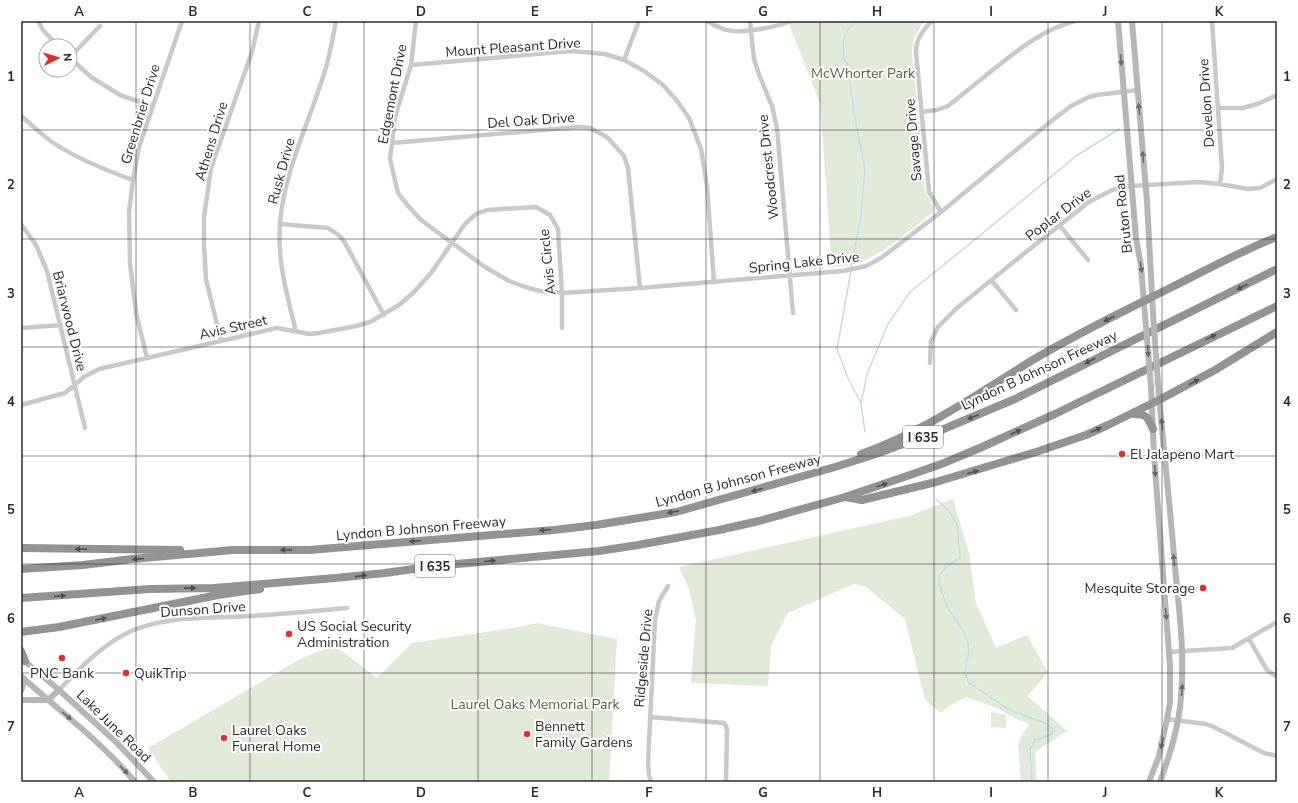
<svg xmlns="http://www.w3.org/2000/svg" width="1298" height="803" viewBox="0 0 1298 803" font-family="'Nunito Sans',sans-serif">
  <rect width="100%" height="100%" fill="#fff"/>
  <path fill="#e1ead9" d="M789,21H924L914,38L912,52L923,173L925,191L934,208L932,213C903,235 871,268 832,267L820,103L790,27Z
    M953,499L969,553L976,603L996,648L1027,635L1048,672L1028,696L1067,731L1035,752L1037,782H1021L1018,745L1023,733L1030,724L1016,719L997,708L966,697L949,706L941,713L925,700L905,619L866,587L854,584L788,613L771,646L768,686L691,683L696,620L689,589L679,567L909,516Z
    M537,623L617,639L609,782H171L148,748L300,659L334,645L377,678L412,643L519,627Z
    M991,712L1006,715V728L991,727Z"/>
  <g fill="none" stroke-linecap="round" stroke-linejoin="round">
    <path stroke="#c4d9eb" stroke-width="1.5" d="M851,267L861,216L865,169L856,124L849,79L842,73L847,67V64L844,59C843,41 841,33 857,21
      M851,271L837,349L847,376L861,403
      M865,432L861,404L867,374L888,324L910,292L977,238L1076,156L1119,129
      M936,499L949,511L957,524L960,558L947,566L939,576V583L947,607L960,626L968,642L969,650L965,672L968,682L1009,710L1045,723L1052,728V734L1035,740L1030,749L1032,782"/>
    <path stroke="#c9c9c9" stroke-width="4.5" d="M38,21L43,30L58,46
      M416,21L411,65L395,117L392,143L390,159L398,193L409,207L421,220L485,267L509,281L525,287L540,291L562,293L640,288L843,271L866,266L881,258L941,212L1050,122L1071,106L1089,97L1097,95L1138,90
      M707,21C712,24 718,27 723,29C739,35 776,27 791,21
      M750,21L754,59L760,77L772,106L777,128L793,313
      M932,21C923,30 916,39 916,52L929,192L941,212
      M1212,21L1222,168L1220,184
      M70,57L100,26
      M70,58L91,77L120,95L152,106
      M624,60L639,21
      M411,65L572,51L605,54L624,60L644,71L663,85L678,102L689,118L701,149L707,186L714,282
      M1218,108H1243L1260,103L1277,95
      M921,112L937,110L948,106C963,94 978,82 994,69C1019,49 1044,29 1075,21
      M21,116C31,124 41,134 52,142C77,159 105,170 133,180
      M392,143L578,127L590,128L607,137L624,156L628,168L640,288
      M21,224L36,245L47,271L85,428
      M280,224L328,228L340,236L345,243L384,315
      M1060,226L1088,260
      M992,281L1016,310
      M21,328L61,325
      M296,331C287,296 277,260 280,223C284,173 307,127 322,80C329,61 332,41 336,21
      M221,341L206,279L204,245V217L211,168L252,52L259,21
      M147,358L136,313L130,263L129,212L133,180L139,147L182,21
      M930,363L931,341L938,327L957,308L1021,256L1089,202L1106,193L1115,189L1131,186L1198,182L1220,184L1248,189L1260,188L1277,179
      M21,405L65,393L84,377L99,369L277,328L310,334L319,333L356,326L370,322L399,305L413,293L431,273L465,224L476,214L487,210L536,207L550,215L558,229L562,293V328
      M1249,639L1267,670L1277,677
      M1169,652L1232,648L1277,622
      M59,690C79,669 101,646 127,633C163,615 210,619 250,616C282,614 315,611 347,608
      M650,717L724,723L726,726L727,731L726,782
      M1167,719L1206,724L1214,727L1264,753L1277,756
      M651,782L649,775L648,763L655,620L659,601L668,586"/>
    <path stroke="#b6b6b6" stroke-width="6" d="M1118,21L1136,238L1141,266L1145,315
      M1132,21L1147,202L1153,313
      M1158,383C1163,445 1170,506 1175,567C1179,610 1185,654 1181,697C1179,726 1170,754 1160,782
      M22,659L59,690L117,743L154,782
      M21,676C59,711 102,742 135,782
      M21,691L23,685L22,677
      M21,700H48L59,690
      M1149,782L1159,756L1167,719L1170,703V666L1154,455L1151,387"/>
    <path stroke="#939393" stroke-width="8" d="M1132,414C1147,414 1147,416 1153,429
      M861,454C923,432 976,395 1031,361C1076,334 1124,311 1170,288C1205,271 1240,251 1277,237
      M845,497L862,500L936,482L1036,452L1086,435L1108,425L1159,400L1215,370L1277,332
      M21,548L180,550
      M21,569L83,565L132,559L233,550H309L554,530L596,525L676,512L835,467L873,455L939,431L1015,399L1277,269
      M21,598L150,589L214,588L335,578L385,573L435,566L599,551L638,545L719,530L759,521L845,497L910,475L944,463L982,447L1057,413L1277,306
      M21,632L59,627L218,595L260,589
      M21,651L25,661"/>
    <path stroke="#b6b6b6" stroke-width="6" d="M1153,313L1158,383
      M1145,315L1151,387"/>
  </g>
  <defs><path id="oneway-solid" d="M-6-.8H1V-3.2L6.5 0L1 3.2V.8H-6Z"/></defs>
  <g fill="#6a6a6a">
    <use href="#oneway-solid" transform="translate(1121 60) rotate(86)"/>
    <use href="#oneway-solid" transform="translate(1139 109) rotate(-95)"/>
    <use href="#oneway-solid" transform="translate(1143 157) rotate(-95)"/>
    <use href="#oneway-solid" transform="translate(1141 267) rotate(82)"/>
    <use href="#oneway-solid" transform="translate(1148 351) rotate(86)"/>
    <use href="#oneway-solid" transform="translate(1162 424) rotate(-95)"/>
    <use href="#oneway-solid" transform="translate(1155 471) rotate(86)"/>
    <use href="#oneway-solid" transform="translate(1174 560) rotate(-95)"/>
    <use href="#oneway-solid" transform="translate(1166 614) rotate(85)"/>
    <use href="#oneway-solid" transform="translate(1182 690) rotate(-86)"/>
    <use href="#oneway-solid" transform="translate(67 716) rotate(40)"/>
    <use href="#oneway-solid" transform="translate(1162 743) rotate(104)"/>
    <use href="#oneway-solid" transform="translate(124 770) rotate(47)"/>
  </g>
  <g fill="#505050">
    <use href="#oneway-solid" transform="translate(1242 287) rotate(153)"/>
    <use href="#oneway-solid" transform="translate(1109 319) rotate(153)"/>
    <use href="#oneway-solid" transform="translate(1211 337) rotate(-26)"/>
    <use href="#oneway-solid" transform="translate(1090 361) rotate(153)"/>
    <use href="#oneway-solid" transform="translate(1194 382) rotate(-28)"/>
    <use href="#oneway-solid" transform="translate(973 417) rotate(157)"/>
    <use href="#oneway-solid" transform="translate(1096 430) rotate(-23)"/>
    <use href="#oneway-solid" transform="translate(1016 432) rotate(-24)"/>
    <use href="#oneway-solid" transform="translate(973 472) rotate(-16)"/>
    <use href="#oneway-solid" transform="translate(882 485) rotate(-18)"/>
    <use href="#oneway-solid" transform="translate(757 490) rotate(164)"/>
    <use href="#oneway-solid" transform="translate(673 512) rotate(168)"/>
    <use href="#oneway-solid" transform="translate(545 530) rotate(175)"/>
    <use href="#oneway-solid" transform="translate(415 541) rotate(175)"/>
    <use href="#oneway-solid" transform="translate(81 549) rotate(-179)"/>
    <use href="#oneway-solid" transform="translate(286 550) rotate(179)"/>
    <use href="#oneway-solid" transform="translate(138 559) rotate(175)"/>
    <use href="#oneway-solid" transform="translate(490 561) rotate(-5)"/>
    <use href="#oneway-solid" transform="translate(361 576) rotate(-6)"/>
    <use href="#oneway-solid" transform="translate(190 588) rotate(-1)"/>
    <use href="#oneway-solid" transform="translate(60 596) rotate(-4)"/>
    <use href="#oneway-solid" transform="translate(101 619) rotate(-12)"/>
  </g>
  <path fill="none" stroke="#2c2c2c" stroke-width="1" stroke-opacity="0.55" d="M136,21V782M250,21V782M364,21V782M478,21V782M592,21V782M706,21V782M820,21V782M934,21V782M1048,21V782M1162,21V782M21,130H1277M21,239H1277M21,347H1277M21,456H1277M21,564H1277M21,673H1277"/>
  <g fill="#e72a2c" stroke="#fff" stroke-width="1.5">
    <circle cx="1122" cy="454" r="4"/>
    <circle cx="1203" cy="588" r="4"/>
    <circle cx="289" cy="634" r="4"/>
    <circle cx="62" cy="658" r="4"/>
    <circle cx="126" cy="673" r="4"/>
    <circle cx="527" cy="734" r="4"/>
    <circle cx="224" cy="738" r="4"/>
  </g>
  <g text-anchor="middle" stroke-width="4" stroke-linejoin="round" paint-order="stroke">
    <g fill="#fff" stroke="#6b6b6b" stroke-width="1">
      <rect x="903" y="426" width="40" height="22" rx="3"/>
      <rect x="415" y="555" width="40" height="22" rx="3"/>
    </g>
    <g font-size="13" font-weight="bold" fill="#2c2c2c">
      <text x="923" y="442">I 635</text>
      <text x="435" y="571">I 635</text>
    </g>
    <g font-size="14" fill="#2c2c2c" stroke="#fff">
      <text transform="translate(513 47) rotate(-4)" y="5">Mount Pleasant Drive</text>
      <text transform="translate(392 94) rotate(-79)" y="5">Edgemont Drive</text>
      <text transform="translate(1206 103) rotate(-94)" y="5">Develon Drive</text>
      <text transform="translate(140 114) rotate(-73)" y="5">Greenbrier Drive</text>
      <text transform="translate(531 120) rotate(-4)" y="5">Del Oak Drive</text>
      <text transform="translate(913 140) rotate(-95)" y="5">Savage Drive</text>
      <text transform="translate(211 141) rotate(-73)" y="5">Athens Drive</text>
      <text transform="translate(768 167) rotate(-96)" y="5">Woodcrest Drive</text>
      <text transform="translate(281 171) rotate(-75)" y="5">Rusk Drive</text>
      <text transform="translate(1058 214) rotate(-37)" y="5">Poplar Drive</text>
      <text transform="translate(1123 214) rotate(-96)" y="5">Bruton Road</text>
      <text transform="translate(547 262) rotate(-96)" y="5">Avis Circle</text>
      <text transform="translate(804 262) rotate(-6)" y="5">Spring Lake Drive</text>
      <text transform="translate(70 321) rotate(76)" y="5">Briarwood Drive</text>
      <text transform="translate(233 327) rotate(-13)" y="5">Avis Street</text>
      <text transform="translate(1039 370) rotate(-25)" y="5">Lyndon B Johnson Freeway</text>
      <text transform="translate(738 480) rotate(-15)" y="5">Lyndon B Johnson Freeway</text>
      <text transform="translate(421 528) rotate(-5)" y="5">Lyndon B Johnson Freeway</text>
      <text transform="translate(203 609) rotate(-4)" y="5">Dunson Drive</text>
      <text transform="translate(643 658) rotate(-85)" y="5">Ridgeside Drive</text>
      <text transform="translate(114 726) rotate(44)" y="5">Lake June Road</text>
    </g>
    <g font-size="14" fill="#4c6839" stroke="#fff">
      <text x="863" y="78">McWhorter Park</text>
      <text x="535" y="709">Laurel Oaks Memorial Park</text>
    </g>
    <g font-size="14" fill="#2c2c2c" stroke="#fff" text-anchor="start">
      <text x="1130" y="459">El Jalapeno Mart</text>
      <text x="1195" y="593" text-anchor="end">Mesquite Storage</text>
      <text x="297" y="631">US Social Security<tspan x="297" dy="16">Administration</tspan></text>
      <text x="62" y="678" text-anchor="middle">PNC Bank</text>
      <text x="134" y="678">QuikTrip</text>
      <text x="535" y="731">Bennett<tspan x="535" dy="16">Family Gardens</tspan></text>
      <text x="232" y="735">Laurel Oaks<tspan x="232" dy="16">Funeral Home</tspan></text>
    </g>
  </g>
  <rect width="1298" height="803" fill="none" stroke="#ffffff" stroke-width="44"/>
  <g transform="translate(58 58) rotate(85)"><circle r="19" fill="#ffffff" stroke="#ababab"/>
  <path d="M0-3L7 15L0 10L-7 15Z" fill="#e72a2c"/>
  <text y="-6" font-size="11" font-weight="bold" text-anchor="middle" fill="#2c2c2c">N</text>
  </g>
  <rect x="22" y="22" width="1254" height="759" fill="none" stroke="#2c2c2c" stroke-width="1.5"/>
  <g font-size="13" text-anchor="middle" font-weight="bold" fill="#2c2c2c">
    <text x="79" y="16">A</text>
    <text x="193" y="16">B</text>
    <text x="307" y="16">C</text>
    <text x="421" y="16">D</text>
    <text x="535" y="16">E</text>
    <text x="649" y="16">F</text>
    <text x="763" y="16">G</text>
    <text x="877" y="16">H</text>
    <text x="991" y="16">I</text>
    <text x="1105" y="16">J</text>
    <text x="1219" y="16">K</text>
    <text x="11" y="81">1</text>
    <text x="1287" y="81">1</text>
    <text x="11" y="189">2</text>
    <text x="1287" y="189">2</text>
    <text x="11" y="298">3</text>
    <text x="1287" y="298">3</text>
    <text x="11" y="406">4</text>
    <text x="1287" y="406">4</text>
    <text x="11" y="514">5</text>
    <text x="1287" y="514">5</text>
    <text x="11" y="623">6</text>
    <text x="1287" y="623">6</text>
    <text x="11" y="731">7</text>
    <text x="1287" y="731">7</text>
    <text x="79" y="797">A</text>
    <text x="193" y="797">B</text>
    <text x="307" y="797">C</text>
    <text x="421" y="797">D</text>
    <text x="535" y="797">E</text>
    <text x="649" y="797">F</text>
    <text x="763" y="797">G</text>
    <text x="877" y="797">H</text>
    <text x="991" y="797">I</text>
    <text x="1105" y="797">J</text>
    <text x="1219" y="797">K</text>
  </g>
</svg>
